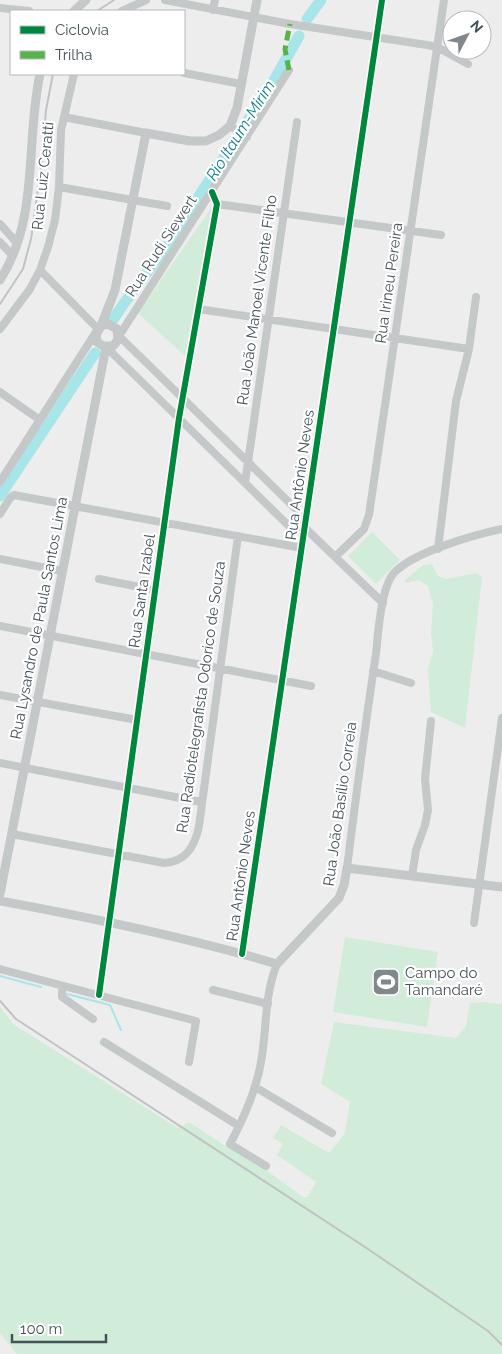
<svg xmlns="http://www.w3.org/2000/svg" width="502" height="1354" viewBox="0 0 502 1354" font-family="Raleway,sans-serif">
  <rect width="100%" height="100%" fill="#eeeded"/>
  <path fill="#d1ecd8" d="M212,207L185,356L138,313Z
    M372,532L400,560L376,584L348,556Z
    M432,564L438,576L446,579L476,573L482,577L465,728L431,712L428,669L433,652L431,631L433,604L428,586L418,580L406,583L404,581L423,565Z
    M345,937L438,952L427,1027L333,1012Z
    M483,1002L502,1004V1354H17L0,1333V1007L13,1024L178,1128L189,1122L227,1147L248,1157L303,1197H307L316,1182L277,1155L283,1144L273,1138L281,1125L329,1153L345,1133L350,1102L321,1084L334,1022L456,1038L466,1026L470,1003Z"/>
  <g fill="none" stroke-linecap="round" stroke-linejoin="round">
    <path stroke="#a7e5e9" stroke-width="2" d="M0,976L41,987
      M67,994L110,1005L121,1030"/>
    <path stroke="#a7e5e9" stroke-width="11" d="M307,19L321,0
      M112,321L125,302L161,254L218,167L272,84L299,36
      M0,496L95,353"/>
    <path stroke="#c4c8c8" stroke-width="8" d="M165,0L290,24L427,45L437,47L468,64
      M0,8L29,11
      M213,10L215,0
      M122,11L146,0
      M289,70L119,336L298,511L305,528L383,603
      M184,73L241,84
      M64,117L146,133
      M230,126L247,137
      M59,187L167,206
      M217,204L441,235
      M0,224L17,243
      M0,242L12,255
      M40,270L98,329
      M198,309L469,349
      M0,329L30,289L40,270L48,247L55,220L59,187L61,130L74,74
      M106,347L292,529L305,528
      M0,392L40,420
      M0,482L96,332
      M245,483L297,122
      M0,514L10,498L14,495L302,548
      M438,549L456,401L469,349L476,297
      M335,557L364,529L369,515L444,0
      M0,559L62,571
      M99,579L155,590
      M0,626L311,686
      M373,671L411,683
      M0,695L137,720
      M0,763L201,802
      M12,834L164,863C186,862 195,846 199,826L238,536
      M347,868C356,797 365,725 376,654C378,634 381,587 394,573C413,552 474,535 502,529
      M412,876L416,850L425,825L428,810L425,779L431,721
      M474,923L502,718
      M242,954L382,0
      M0,969L196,1021L189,1062
      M62,986V997L93,1019
      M213,990L268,1004
      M99,995L179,418L217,204L212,192
      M104,1042L239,1126
      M255,1087L332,1133
      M266,1166L230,1144C244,1118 256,1091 261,1062C267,1030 264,995 277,964"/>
    <path stroke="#c4c8c8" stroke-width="9" d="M74,11L86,0
      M0,280C40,217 25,143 40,74
      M101,326L108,324L117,329L118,340L113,346H103L97,342L96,335L101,326L115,290L146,133L190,141H206L219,135L230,126L237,108L257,0
      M0,894L106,347
      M0,901C93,918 186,937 277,964L339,898L344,885L347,868L502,887"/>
    <path stroke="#c0c2c3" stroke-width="2" d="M97,11L114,0
      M0,304L23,269L31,239L41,168L46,110L53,74
      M0,1001L16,1019L365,1247L488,1331L502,1345"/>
    <path stroke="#57b448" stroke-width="5" stroke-dasharray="10 5" stroke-linecap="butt" d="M289,70L285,49L290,24"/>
    <g stroke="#fff" stroke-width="9">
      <path id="cycleway" d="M242,954L382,0
        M99,995L179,418L217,204L212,192"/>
    </g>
    <use href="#cycleway" stroke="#00873e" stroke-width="6"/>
  </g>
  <defs>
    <g id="stadium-square" transform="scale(1.4375)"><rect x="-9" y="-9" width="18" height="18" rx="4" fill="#80888c" stroke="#fff"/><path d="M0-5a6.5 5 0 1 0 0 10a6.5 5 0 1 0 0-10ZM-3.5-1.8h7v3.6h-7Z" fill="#fff"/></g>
  </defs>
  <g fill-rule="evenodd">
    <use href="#stadium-square" x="386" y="982"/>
  </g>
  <g text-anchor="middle" stroke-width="4.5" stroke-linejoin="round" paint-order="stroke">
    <g font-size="15" fill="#455258" stroke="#fff">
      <text transform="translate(43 176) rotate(-84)" y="5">Rua Luiz Ceratti</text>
      <text transform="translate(161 246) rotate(-57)" y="5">Rua Rudi Siewert</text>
      <text transform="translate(389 283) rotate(-82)" y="5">Rua Irineu Pereira</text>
      <text transform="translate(257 300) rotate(-82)" y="5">Rua João Manoel Vicente Filho</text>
      <text transform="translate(300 475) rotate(-82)" y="5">Rua Antônio Neves</text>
      <text transform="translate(142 591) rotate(-82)" y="5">Rua Santa Izabel</text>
      <text transform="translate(39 618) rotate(-79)" y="5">Rua Lysandro de Paula Santos Lima</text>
      <text transform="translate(201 697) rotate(-82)" y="5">Rua Radiotelegrafista Odorico de Souza</text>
      <text transform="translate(340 804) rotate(-82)" y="5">Rua João Basílio Correia</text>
      <text transform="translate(241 876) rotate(-82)" y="5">Rua Antônio Neves</text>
    </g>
    <g font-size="15" fill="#455258" stroke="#fff" text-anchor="start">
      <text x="405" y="978">Campo do<tspan x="405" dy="17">Tamandaré</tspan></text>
    </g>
    <g font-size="16" font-style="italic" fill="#128189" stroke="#fff">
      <text transform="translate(240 130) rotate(-58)" y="6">Rio Itaum-Mirim</text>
    </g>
  </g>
  <rect x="10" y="10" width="175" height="65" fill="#ffffff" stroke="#b5babc"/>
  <rect x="20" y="26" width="25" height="8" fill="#00873e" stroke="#b5babc"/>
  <text x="55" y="35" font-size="15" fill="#455258">Ciclovia</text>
  <rect x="20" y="51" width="25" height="8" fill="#57b448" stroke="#b5babc"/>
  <text x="55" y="60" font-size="15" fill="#455258">Trilha</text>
  <g transform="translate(467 35) rotate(49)"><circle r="24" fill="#ffffff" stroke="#b5babc"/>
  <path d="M0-4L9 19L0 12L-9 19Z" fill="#80888c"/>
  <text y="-8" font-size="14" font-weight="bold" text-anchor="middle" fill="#455258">N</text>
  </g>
  <path d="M12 1334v8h94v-8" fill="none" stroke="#455258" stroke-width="2.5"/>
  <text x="20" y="1334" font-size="15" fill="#455258" stroke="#ffffff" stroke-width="4" paint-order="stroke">100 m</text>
</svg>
